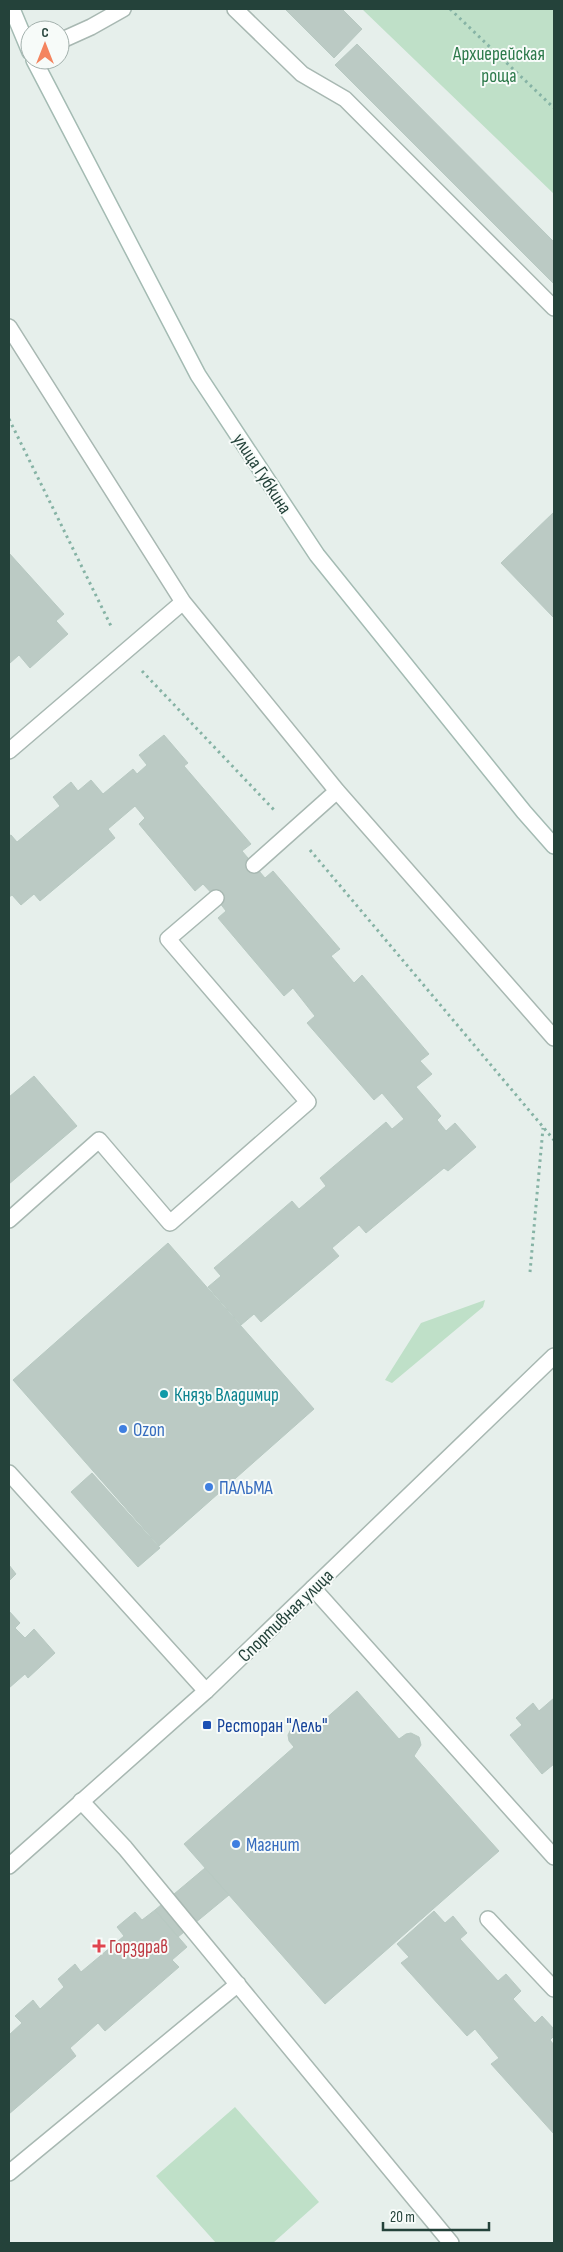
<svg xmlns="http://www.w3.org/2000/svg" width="563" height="2252" viewBox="0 0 563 2252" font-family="'Sofia Sans Condensed',sans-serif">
  <rect width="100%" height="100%" fill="#e6efeb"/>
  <path fill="#bfe0c8" d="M362,9H554V194Z
    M485,1300L483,1307L392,1383L385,1380L421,1323Z
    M235,2107L319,2202L273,2243H216L156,2176Z"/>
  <path fill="#bbcac4" stroke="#b8c9c2" d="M285,9H342L362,29L334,58Z
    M357,44L554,242V284L335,65Z
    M554,512V618L501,563Z
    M9,553L64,614L56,621L68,634L30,668L19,655L10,663L9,661Z
    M164,735L188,763L184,766L251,844L242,851L265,878L273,871L340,949L331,956L354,983L362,975L429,1054L420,1061L432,1074L416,1087L441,1116L437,1120L446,1131L455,1123L476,1147L448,1171L444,1168L366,1233L359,1225L332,1248L339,1256L261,1322L254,1314L241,1325L208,1287L221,1276L214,1268L292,1201L299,1209L326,1186L320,1178L386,1122L392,1129L404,1119L382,1093L374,1100L307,1023L315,1016L293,988L284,996L218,918L226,911L216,898L203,884L195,891L139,824L145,818L135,806L108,829L115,838L40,901L34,894L21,905L12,895L9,897V836L11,835L17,842L60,806L53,797L71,782L78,791L91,780L103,794L133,769L137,774L147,765L139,755Z
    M34,1076L77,1126L9,1184V1097Z
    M168,1243L314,1409L159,1546L13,1380Z
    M92,1473L160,1548L138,1567L71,1492Z
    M9,1565L16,1574L9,1581Z
    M9,1611L20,1623L15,1628L25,1638L34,1629L55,1653L28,1678L25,1674L9,1688Z
    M357,1691L399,1739L406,1734L411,1733L419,1737L421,1745L414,1756L499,1851L325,2004L184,1844L294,1747L289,1741L288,1735L293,1725L297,1722H303L314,1729Z
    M554,1698V1764L542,1774L510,1735L522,1725L516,1718L533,1703L539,1711Z
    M205,1868L229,1895L178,1937L155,1910Z
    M155,1910L187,1947L172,1960L179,1967L105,2031L98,2023L70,2048L76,2056L9,2114V2035L22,2023L15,2016L33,2000L40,2009L64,1987L58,1979L75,1964L81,1972L124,1936L117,1927L135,1912L142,1920Z
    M434,1911L445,1923L453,1916L467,1933L460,1939L498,1981L506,1974L521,1991L513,1999L535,2023L542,2016L554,2029V2036L550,2040L554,2045V2134L491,2064L499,2058L475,2029L467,2036L401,1963L409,1957L397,1944Z"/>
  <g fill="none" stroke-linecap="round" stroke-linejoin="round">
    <g stroke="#a8b8b2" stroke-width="18">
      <path id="service" d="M235,9L302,74L345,99L554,308
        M60,41L91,27L123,9
        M9,327L183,602L337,791L554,1038
        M9,751L183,602
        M254,865L337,791
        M9,1220L99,1140L170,1223L308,1102L168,939L216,898
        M9,1473L206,1691
        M313,1588L554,1857
        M81,1801L125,1848L451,2243
        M488,1919L554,1989
        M9,2173L238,1984"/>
    </g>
    <g stroke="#a8b8b2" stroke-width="18">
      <path id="tertiary" d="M9,1866L206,1691L554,1356"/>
    </g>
    <g stroke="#a4bbb3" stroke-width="18">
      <path id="secondary" d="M12,9L30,52
        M34,60L198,375L317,555L524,812L554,846"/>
    </g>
    <path stroke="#86b3a5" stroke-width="3" stroke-dasharray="2.5 4" stroke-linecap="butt" d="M450,9L554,108
      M9,419L112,628
      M142,671L276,812
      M310,850L554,1140
      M530,1272L543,1128"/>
    <use href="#service" stroke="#fff" stroke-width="15"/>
    <use href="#tertiary" stroke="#fff" stroke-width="15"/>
    <use href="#secondary" stroke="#fff" stroke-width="15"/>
  </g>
  <circle fill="#0f9aa8" stroke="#f7fbf9" stroke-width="2" cx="164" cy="1394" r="5"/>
  <g fill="#3f7fe0" stroke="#f7fbf9" stroke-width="2">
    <circle cx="123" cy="1429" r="5"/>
    <circle cx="209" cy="1487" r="5"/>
    <circle cx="236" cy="1844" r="5"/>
  </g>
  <rect fill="#1a4fb4" stroke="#f7fbf9" stroke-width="2" x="202" y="1720" width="10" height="10" rx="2.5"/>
  <path fill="#e0444e" stroke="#f7fbf9" stroke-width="2" d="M96.5 1938.5h5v5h5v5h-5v5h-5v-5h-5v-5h5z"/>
  <g text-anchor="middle" stroke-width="4" stroke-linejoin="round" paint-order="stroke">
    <g font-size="19" fill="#2d7a4b" stroke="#f7fbf9">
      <text x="499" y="60">Архиерейская<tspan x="499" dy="22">роща</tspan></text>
    </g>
    <g font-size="19" fill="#24423a" stroke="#f7fbf9">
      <text transform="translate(263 473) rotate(57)" y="7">улица Губкина</text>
      <text transform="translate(285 1615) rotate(-44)" y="7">Спортивная улица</text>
    </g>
    <g font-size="19" fill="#0d838f" stroke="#f7fbf9" text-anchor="start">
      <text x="174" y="1401">Князь Владимир</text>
    </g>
    <g font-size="19" fill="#366cbe" stroke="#f7fbf9" text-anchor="start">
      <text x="133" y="1436">Ozon</text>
      <text x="219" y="1494">ПАЛЬМА</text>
      <text x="246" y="1851">Магнит</text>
    </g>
    <g font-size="19" fill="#164399" stroke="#f7fbf9" text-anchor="start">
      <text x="217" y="1732">Ресторан "Лель"</text>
    </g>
    <g font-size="19" fill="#be3a42" stroke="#f7fbf9" text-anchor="start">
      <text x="109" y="1953">Горздрав</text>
    </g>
  </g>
  <rect width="563" height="2252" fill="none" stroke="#24423a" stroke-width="20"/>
  <g transform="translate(45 45)"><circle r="24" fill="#f7fbf9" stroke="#a3b1ad"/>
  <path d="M0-4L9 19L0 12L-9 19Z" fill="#f4845f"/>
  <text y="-8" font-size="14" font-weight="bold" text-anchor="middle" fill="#24423a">С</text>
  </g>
  <path d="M383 2222v8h106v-8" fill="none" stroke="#24423a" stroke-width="2.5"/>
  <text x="390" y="2222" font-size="15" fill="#24423a" stroke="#f7fbf9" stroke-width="4" paint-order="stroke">20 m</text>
</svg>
